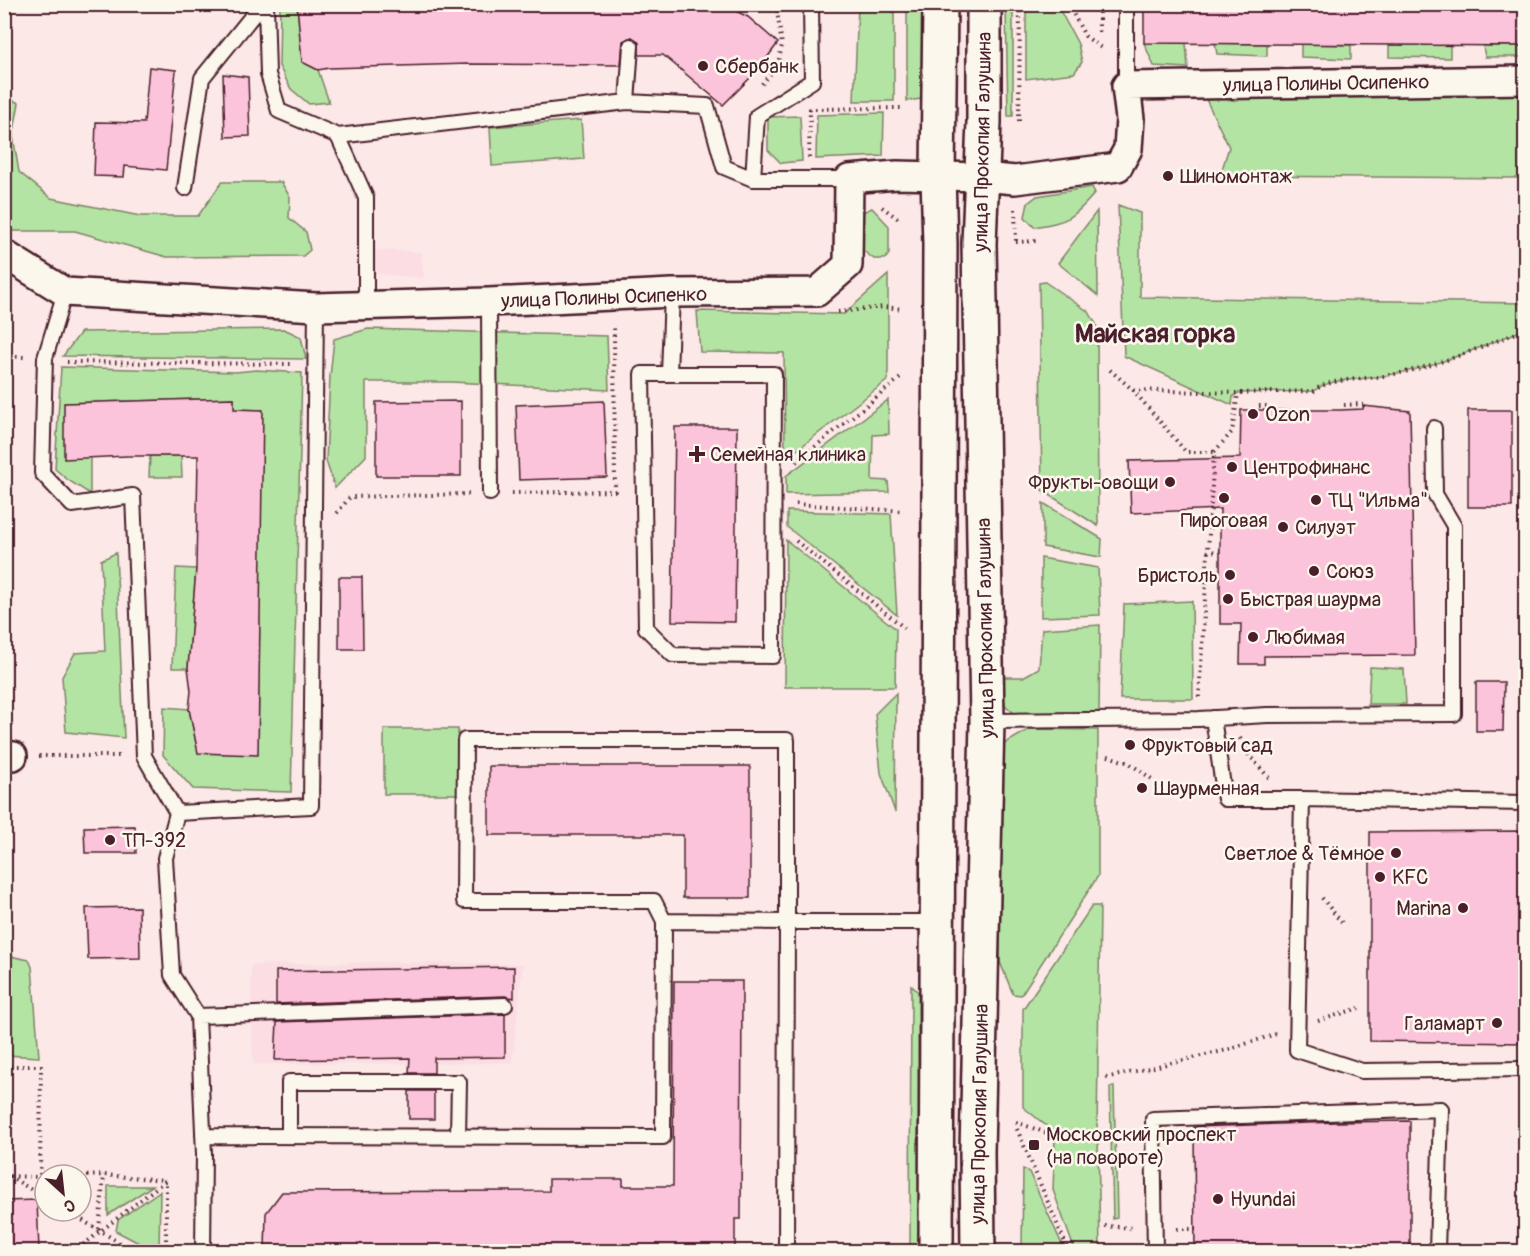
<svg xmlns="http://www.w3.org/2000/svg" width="1530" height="1256" viewBox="0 0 1530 1256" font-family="Pangolin,sans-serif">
  <rect width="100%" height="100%" fill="#fbe8e7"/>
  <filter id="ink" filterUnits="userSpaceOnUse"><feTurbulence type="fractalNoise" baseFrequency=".0167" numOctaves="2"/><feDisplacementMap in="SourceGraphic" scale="12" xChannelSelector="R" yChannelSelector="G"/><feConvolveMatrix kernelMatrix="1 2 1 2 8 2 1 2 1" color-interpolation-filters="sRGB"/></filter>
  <g filter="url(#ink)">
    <path fill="#fbdde3" d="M368,250L421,252L424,278L369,273Z
      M377,962L523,964L512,1063L253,1064L251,965Z"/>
    <path fill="#b4e4a4" stroke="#7f8268" stroke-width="1.5" d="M280,5H297L302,61L318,70L329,102L309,104L291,89L279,66Z
      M858,5H894V101H854Z
      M907,5H922L921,99L907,101Z
      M1006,5H1013V116H1008Z
      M1026,5H1057L1078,44L1082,62L1074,73L1026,79Z
      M1144,43H1186L1188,68L1154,66Z
      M1215,43L1267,44V56L1217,54Z
      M1301,44L1351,45V59L1301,57Z
      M1389,45H1450V58L1389,57Z
      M1483,46H1525V57H1485Z
      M1199,85L1525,90V178L1220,176L1229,147Z
      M5,97L19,103L13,136L19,172L51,198L140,216H198L222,182H281L290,197L289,218L306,232L310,250L303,256L167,257L75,231H5Z
      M884,113L883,156L816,159L817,115Z
      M800,116L802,161L781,163L768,150V117Z
      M581,120L584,159L492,166L490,127Z
      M1092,187L1095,193C1072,220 1068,221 1034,227L1025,217L1028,203L1037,196Z
      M1118,205L1140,213V297L1525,303V329C1474,350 1423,373 1367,378C1350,380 1327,380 1314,391L1238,393L1233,397L1232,405L1124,356Z
      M872,208L889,226V254L885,259H874L862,250L863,212Z
      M1097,211L1098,296L1058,263Z
      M888,275V380L785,459L784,353L700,352L697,311L844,314Z
      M1045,282L1089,312L1097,326L1098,526L1042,490L1039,283Z
      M284,329L301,337L306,359L63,356L81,332Z
      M368,329L607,336L609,390L451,382H366V456L335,488L326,461L330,377L334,339Z
      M61,367L236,372L256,370L302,373L291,792L193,789L163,755L164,707L189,709L198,753L258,754L262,410L234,409V398L65,403L90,457V494L68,480L55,469Z
      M888,400L889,434L873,435L872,480L888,481L889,492L786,494V476Z
      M150,456H181L182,477H149Z
      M1043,503L1102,539L1101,557L1043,547Z
      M787,511L891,514L897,615L787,527Z
      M786,540L896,629L895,687H785Z
      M116,553L124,738L66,732L62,677L75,653L105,651L101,560Z
      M1041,558L1098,568L1100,615L1041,617Z
      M176,568L196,569L188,668H172Z
      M1192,601L1193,699H1120L1124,604Z
      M1100,625L1099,712L1014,713L1006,706L999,687L1003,677H1023L1039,668L1042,629Z
      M1370,667L1404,669L1406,704H1368Z
      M896,693L895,812L881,773L875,714Z
      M384,729H458V794H384Z
      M1030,729L1098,730V876L1021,995L1013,994L1000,962V756L1004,744Z
      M1092,906H1100L1097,1132H1054L1023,1107V1009Z
      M5,955L29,960L32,967L39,1057L5,1055Z
      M911,985L918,992L919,1252L910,1251Z
      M1110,1087H1114L1117,1218L1113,1219Z
      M1055,1139H1098L1100,1251H1075L1053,1190Z
      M1023,1169L1029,1172L1065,1251H1022Z
      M108,1186H152L108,1215Z
      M160,1191L159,1251H154L116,1231L118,1220Z"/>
    <path fill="#fcc4da" stroke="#4a1f2b" stroke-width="1.5" d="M297,4H722L748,17L778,43L758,70L723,105L663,55H639V43L632,37L623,41L621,65L468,64L329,68L318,70L302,62Z
      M1144,4H1526V46L1144,43Z
      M149,67L176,70L166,170L125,166L124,177L94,176L96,122L144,123Z
      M223,74L248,77L250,136L225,137Z
      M234,398V409L263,410L258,755L198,753L189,709L191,691L188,668L196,569L198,456H127L64,459V403Z
      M461,401V476H376V402Z
      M604,401L607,477L519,480L516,405Z
      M1363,406L1410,411L1415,655L1264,656V664H1240L1241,624H1220V509L1131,513L1129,461L1240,458L1241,410H1340L1363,409Z
      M1468,410H1512V507H1468Z
      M675,427H737L735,622L672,621Z
      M339,577H362L363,649H339Z
      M1476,682H1504L1503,731H1476Z
      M489,766H750V898H683V835H489Z
      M135,826L136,853H85L84,827Z
      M1526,831V1043L1370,1041V832Z
      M139,907L140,958L88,959L86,908Z
      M514,967V998L505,996L276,1004V971Z
      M674,981H742L741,1219H735V1249H662V1251H585V1249L514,1248V1251H265L266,1213L282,1192L549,1191V1179H623V1186H673Z
      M505,1014V1057L434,1058V1073H409L410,1058L275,1060L277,1022Z
      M409,1091H434V1119H409Z
      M1410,1121V1251H1195L1194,1127L1337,1122Z
      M37,1200L39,1251H4V1201Z"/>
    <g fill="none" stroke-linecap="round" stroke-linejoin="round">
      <g stroke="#4a1f2b" stroke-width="18">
        <path id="lane" d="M266,4L268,74L279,111L338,136L627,102L707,106L724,167L753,179H849
          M1126,86V4
          M627,102L631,46
          M338,136L366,198V305
          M753,179L757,116L812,81L811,4
          M185,188L202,78L262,4
          M65,292L45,358L42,473L72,505L133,496L144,756L177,813L311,806L316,307
          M489,302L490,493
          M642,374H774L773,656L673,655L646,628Z
          M669,374L672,293
          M1213,718L1225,799H1302L1297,1050L1362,1071L1526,1069
          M987,721L1199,719L1267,715L1454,714V526L1435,494L1434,428
          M1302,799L1526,803
          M177,813L165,858L172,975L198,1016L505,1005
          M664,921L787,922L786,1252
          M198,1016L204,1154L203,1252
          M203,1136L663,1137L664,921L654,901H464L465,740H787V922H937
          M289,1136V1082H459L458,1136
          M1155,1252L1153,1119L1441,1109L1437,1252"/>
      </g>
      <g stroke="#4a1f2b" stroke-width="32">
        <path id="street" d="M4,254L65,292L316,307L489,302L672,293L817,292L848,265L849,179L897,175L983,177L1015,180L1118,167L1128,149L1130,119L1126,86L1526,80
          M4,755L13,756"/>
      </g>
      <g stroke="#4a1f2b" stroke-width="38">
        <path id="secondary" d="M936,1252L940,244L938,176L940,4
          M978,1252L977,1152L987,721L979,243L984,122V4"/>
      </g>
      <path stroke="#4a1f2b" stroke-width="4" stroke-dasharray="1.5 4.5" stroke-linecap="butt" d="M1068,4L1085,36L1104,50
        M1099,32V4
        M762,84L778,64L782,45L776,4
        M1019,121L1020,4
        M809,158L810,109L901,108
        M882,207L900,220
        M1015,209L1016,242
        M1016,242L1036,241
        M838,312L884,307L903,309
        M4,356L24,357
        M67,362L294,364
        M1110,370L1133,390L1186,452H1214
        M1133,390L1238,393L1314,391C1327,380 1350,380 1367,378C1423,373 1474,350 1526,329
        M1344,405L1363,404
        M1259,406H1271
        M796,462L903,376
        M512,493L615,491L614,325
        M796,504L903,511
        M337,513L350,497L469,494
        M796,541L907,630
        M1207,552L1220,551
        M1199,697L1214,452L1232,432L1238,393
        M1240,738L1248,754L1269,778
        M39,756H122
        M1108,756L1129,763L1152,779
        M1322,898L1342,923
        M1318,1021L1359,1008
        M4,1066H41L40,1177H45
        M1106,1078L1227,1050L1276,1034
        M1016,1122L1052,1135L1104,1136
        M1017,1129L1069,1252
        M4,1173L45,1198
        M4,1176L40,1177
        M81,1176L104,1175L165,1180
        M67,1211L135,1252
        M1105,1226L1134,1228
        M99,1229L104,1175
        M1177,1229H1196
        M74,1252L166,1180
        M166,1252V1181"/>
      <use href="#lane" stroke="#fbf7ec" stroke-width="14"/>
      <use href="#street" stroke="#fbf7ec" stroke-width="27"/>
      <use href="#secondary" stroke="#fbf7ec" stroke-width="33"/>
    </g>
  </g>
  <g fill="#4a1f2b" stroke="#fbf7ec" stroke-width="2">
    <circle cx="703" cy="66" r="6"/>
    <circle cx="1168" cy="176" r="6"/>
    <circle cx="1253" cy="414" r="6"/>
    <path d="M694 445h6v6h6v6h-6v6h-6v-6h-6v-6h6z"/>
    <circle cx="1232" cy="467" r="6"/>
    <circle cx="1170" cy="482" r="6"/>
    <circle cx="1224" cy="498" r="6"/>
    <circle cx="1316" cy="500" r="6"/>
    <circle cx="1283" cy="527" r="6"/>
    <circle cx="1314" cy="571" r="6"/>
    <circle cx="1230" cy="575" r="6"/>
    <circle cx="1228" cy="599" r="6"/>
    <circle cx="1253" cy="637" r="6"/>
    <circle cx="1130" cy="745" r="6"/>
    <circle cx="1142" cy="788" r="6"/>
    <circle cx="110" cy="840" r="6"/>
    <circle cx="1396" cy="853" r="6"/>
    <circle cx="1380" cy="877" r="6"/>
    <circle cx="1463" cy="908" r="6"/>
    <circle cx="1497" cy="1023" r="6"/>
    <rect x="1028" y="1139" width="12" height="12" rx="3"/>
    <circle cx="1218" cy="1199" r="6"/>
  </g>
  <g text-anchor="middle" stroke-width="5" stroke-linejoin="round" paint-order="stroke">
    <g font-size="20" fill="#4a1f2b" stroke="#fbf7ec" text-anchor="start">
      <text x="715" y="73">Сбербанк</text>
      <text x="1180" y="183">Шиномонтаж</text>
      <text x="1265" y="421">Ozon</text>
      <text x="710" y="461">Семейная клиника</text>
      <text x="1244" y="474">Центрофинанс</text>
      <text x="1158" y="489" text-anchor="end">Фрукты-овощи</text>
      <text x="1328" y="507">ТЦ "Ильма"</text>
      <text x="1224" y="527" text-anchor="middle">Пироговая</text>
      <text x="1295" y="534">Силуэт</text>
      <text x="1326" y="578">Союз</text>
      <text x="1218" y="582" text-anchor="end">Бристоль</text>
      <text x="1240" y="606">Быстрая шаурма</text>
      <text x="1265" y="644">Любимая</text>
      <text x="1142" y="752">Фруктовый сад</text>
      <text x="1154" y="795">Шаурменная</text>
      <text x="122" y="847">ТП-392</text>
      <text x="1384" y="860" text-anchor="end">Светлое &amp; Тёмное</text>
      <text x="1392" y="884">KFC</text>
      <text x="1451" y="915" text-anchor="end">Marina</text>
      <text x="1485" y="1030" text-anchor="end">Галамарт</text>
      <text x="1046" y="1141">Московский проспект<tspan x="1046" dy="23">(на повороте)</tspan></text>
      <text x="1230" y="1206">Hyundai</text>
    </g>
    <g font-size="20" fill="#4a1f2b" stroke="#fbf7ec">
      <text transform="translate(1326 83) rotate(-1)" y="7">улица Полины Осипенко</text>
      <text transform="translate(982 142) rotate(-89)" y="7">улица Прокопия Галушина</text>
      <text transform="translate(604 297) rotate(-2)" y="7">улица Полины Осипенко</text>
      <text transform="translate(985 628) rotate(-91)" y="7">улица Прокопия Галушина</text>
      <text transform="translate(979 1114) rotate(-89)" y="7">улица Прокопия Галушина</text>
    </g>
    <g font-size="26" font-weight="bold" fill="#4a1f2b" stroke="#fbf7ec">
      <text x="1155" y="342">Майская горка</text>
    </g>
  </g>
  <rect width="1530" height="1256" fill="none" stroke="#fbf7ec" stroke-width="24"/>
  <rect x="12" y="12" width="1506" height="1232" fill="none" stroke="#4a1f2b" stroke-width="2" filter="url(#ink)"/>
  <g transform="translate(63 1193) rotate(153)"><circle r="28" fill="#fbf7ec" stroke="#b4a19f" stroke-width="1.5"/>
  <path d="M0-4.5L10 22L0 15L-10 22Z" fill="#4a1f2b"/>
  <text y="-9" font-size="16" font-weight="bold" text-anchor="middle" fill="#4a1f2b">С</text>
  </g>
</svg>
